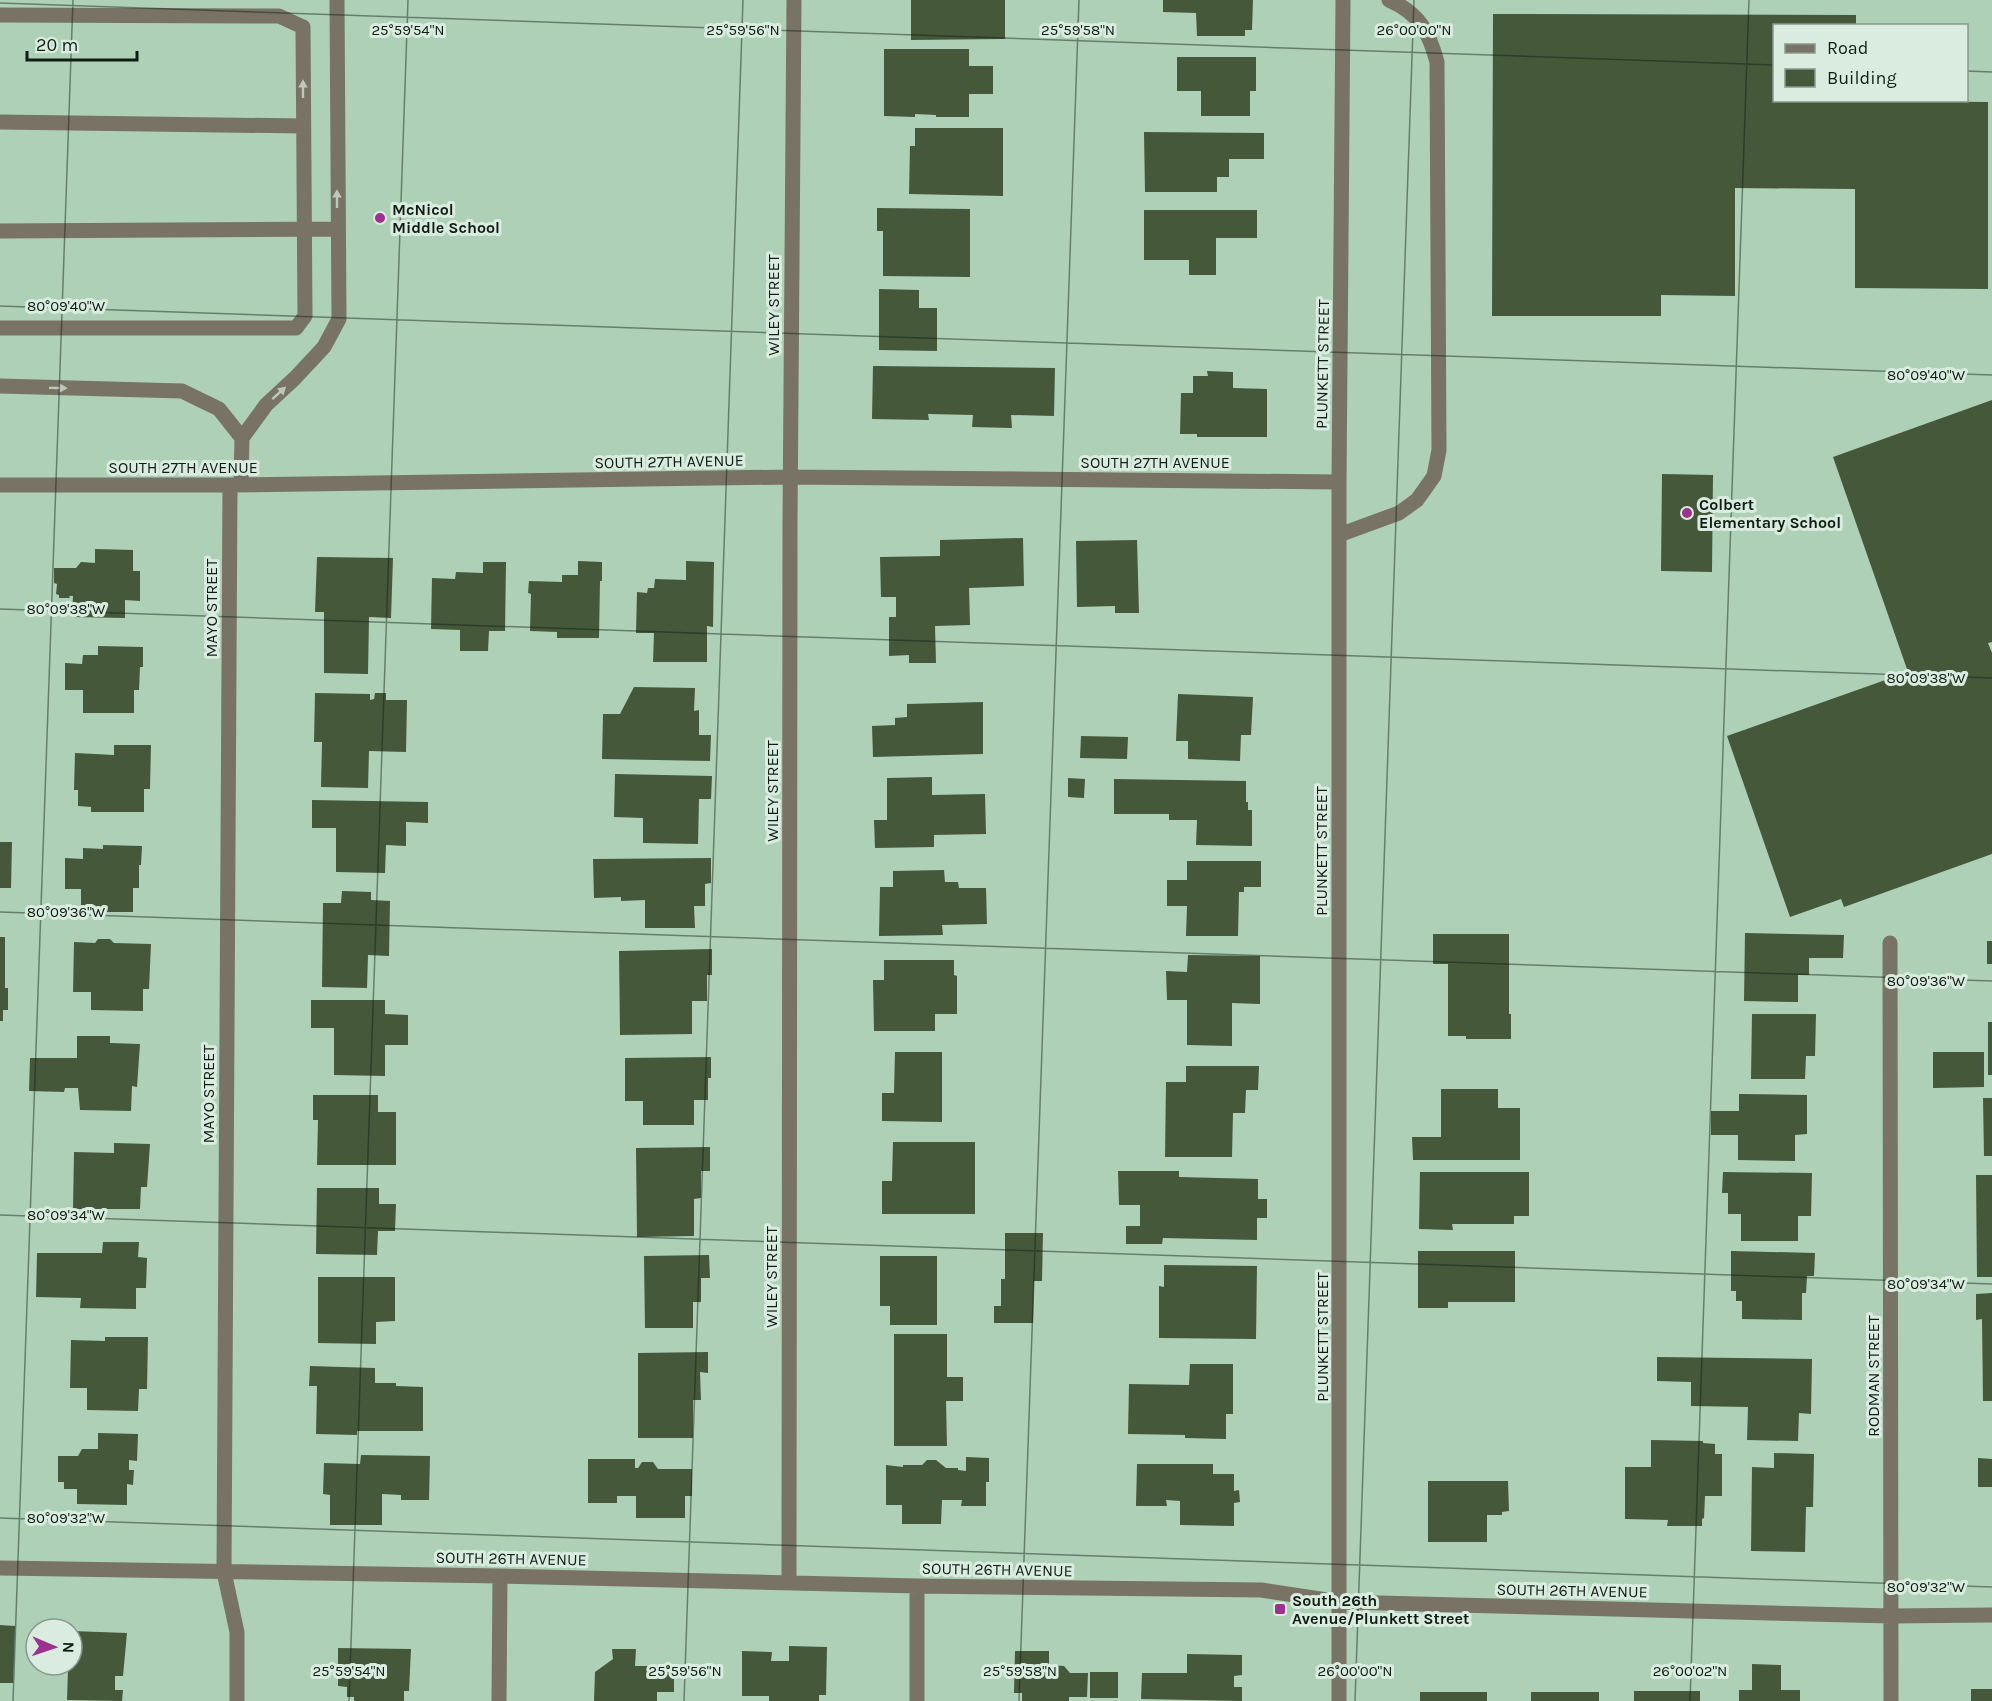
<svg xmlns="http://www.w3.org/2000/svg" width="1992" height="1701" viewBox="0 0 1992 1701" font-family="Karla,sans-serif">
  <rect width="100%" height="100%" fill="#add0b7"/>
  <path fill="#46583a" d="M911,0H1005V39L911,40Z
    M1163,0H1253L1252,30H1245V36H1197L1196,13L1163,12Z
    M1493,14L1856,15V26H1774V100L1988,102V289L1855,288V189L1735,188V296L1661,295V316H1492Z
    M884,49H969V66H993V94H969V117H936V115L915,114V117L884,116Z
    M1177,57H1256V91H1250V116H1201V91H1177Z
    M915,128H1003V196L909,194L910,146H915Z
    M1144,132L1264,133V159H1229V177H1217V192H1145Z
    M877,208L970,209V277L883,276V231H877Z
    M1144,210H1257V238H1216V275H1189V260H1144Z
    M879,289L919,290V308H937V351L879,350Z
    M873,366L1055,368L1054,416L1011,415L1012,428L972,427L973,415L928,414L929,420L872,419Z
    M1207,371L1233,372V388L1267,389V437H1197V434H1180L1181,393H1193V376H1208Z
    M1992,400V642L1988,643L1992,653V854L1844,907L1841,899L1790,917L1727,736L1908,672L1833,457Z
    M1662,474L1713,475L1712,572L1661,571Z
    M1023,538L1024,586L969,588L970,625L935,626L936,663H909V655L889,656V617H896V597H881L880,557L940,556V540Z
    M1137,540L1139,613H1115V606L1077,607L1076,541Z
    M95,549L133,550V571H140V601L125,600V618L72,617L73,596H69L70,598H59V595L56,594L57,584L54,583V568H76L81,562L95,563Z
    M317,557L393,558L391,618L369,617L368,674L324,673V612H315Z
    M578,561L602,562V581H600L599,638H557V632L530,631L531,594L528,593L529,581L562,582V575H578Z
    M686,561L714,562L713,627L707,626V662H653L654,633H636L637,592L647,593L648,588H654L655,579L686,580Z
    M483,562H506L505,631H489L488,651H460V630L431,629L432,578L455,579L456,572L483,573Z
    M98,646L143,647V667H140L139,690H134V713H83V690H65V663L82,664L83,655H98Z
    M634,687L695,688L694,711L699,710V735H711L710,761L602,759L603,714H620Z
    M315,693L370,694V700L374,699L375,693H386V700H407L406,752L369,751L368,788L321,787L322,742H314Z
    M1178,694L1253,697L1251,735H1241L1240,761L1188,759V741H1176Z
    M983,702V754L873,757L872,726L895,725V718L907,717V704Z
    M1081,736L1128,737L1127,759L1080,758Z
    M114,745H151L150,789H144V812H91V807L78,806V790H74L75,753L114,755Z
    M615,774L712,776L711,799H699L698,844L643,843V818L614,817Z
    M932,777V795L985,794L986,834L934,835V847L875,848L874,820H887V778Z
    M1068,778L1085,779L1084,798L1068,797Z
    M1114,779L1246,781V802H1248V810H1252V846L1196,845L1197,820H1169V814H1114Z
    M312,800L428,802V823L406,822V846L386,845L385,873L336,872V828H312Z
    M0,842H12L11,888H0Z
    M103,845L142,846L141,865H139V888H133V912H81V889H65V858L83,859V848L103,849Z
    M711,858V883L705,884V906H694L695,928H645V900L621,901V897L594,898L593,859Z
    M1187,861H1261V887H1244V892H1239L1238,936H1186L1187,906H1167V880H1187Z
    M944,870L945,882H958L959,888H986L987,924L942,925L943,935L879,936L880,887H893V871Z
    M342,891L371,892V900L390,901L389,956L368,955L367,988L322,987L323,903H341Z
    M1745,933L1844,935L1843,958H1809V975H1798V1002L1744,1001Z
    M1433,934H1509V1014H1511V1039H1466V1036H1448V964H1433Z
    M0,937H5V988H8V1010H3V1021H0Z
    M98,939H110L114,943L151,944L149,989H143V1011L91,1010V992H73L74,942L95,943Z
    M1987,941H1992V964H1987Z
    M712,949V975H707V1001H692V1034L620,1035L619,951Z
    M1188,955L1260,956V1004L1232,1003V1046L1187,1045V1000H1167L1166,971L1187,972Z
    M884,960H954V975L957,976V1014H935V1031H874L873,980H884Z
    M311,1000H385V1014L408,1015V1045H385V1076L334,1075V1028H311Z
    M1752,1014H1816L1815,1056H1806L1805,1079H1751Z
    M1988,1022H1992V1075H1988Z
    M77,1036H110V1043L140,1044L137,1087L132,1086L131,1111L80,1110L78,1088H65L64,1092L29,1091L30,1058H77Z
    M895,1052H942V1122L882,1121V1093H894Z
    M1933,1052H1984V1087L1933,1088Z
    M711,1057V1078H708V1100H694V1125H643V1101H625V1058Z
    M1186,1066H1259L1258,1090H1246L1245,1113H1233L1232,1157H1165L1166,1082H1186Z
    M1441,1089H1498V1108H1520V1160H1413L1412,1137H1441Z
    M1739,1094L1807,1095V1134L1795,1135V1161L1738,1160V1135H1711V1111H1739Z
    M313,1095H378V1112H396V1165H317L318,1120H313Z
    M1983,1098H1992V1156H1984Z
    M893,1142H975V1214H882V1181H892Z
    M114,1143L150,1144L147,1187H141L140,1209H73L74,1152L114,1153Z
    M710,1147V1171H701V1198L694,1199V1236L637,1237L636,1148Z
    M1118,1171H1179V1177L1258,1179V1199H1267V1218H1257V1240L1163,1238L1162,1244H1126V1226H1140V1205H1119Z
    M1420,1172H1529V1216H1514V1224H1452L1453,1230L1419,1229Z
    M1723,1172L1812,1173L1811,1216H1798V1241H1741V1214H1728V1193H1722Z
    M1976,1175H1992V1277H1977Z
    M317,1188H379V1204H396L395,1231H378L377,1255L316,1254Z
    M1005,1233H1043L1042,1281H1034L1033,1323H994V1306H1001V1279H1005Z
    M103,1242H139L138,1257L147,1258L146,1288H136V1309L80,1308L81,1298L36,1297L37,1253H102Z
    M1418,1251H1515V1302H1448V1308H1418Z
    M1731,1251L1815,1253L1814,1276H1807L1806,1293H1802V1320L1742,1319V1301H1736V1291H1731Z
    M709,1255L710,1278H701V1302H693V1328H645L644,1256Z
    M880,1256H937V1325H890V1306H880Z
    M1164,1265L1257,1266L1256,1339L1159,1338V1286L1164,1287Z
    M318,1277H395V1321L376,1322V1344L318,1343Z
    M1992,1293V1401H1983L1982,1319L1976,1320V1294Z
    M894,1334H947V1377H963V1401H946L947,1446H894Z
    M105,1337H148L147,1389H139L138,1411L87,1410V1388H70L71,1340L105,1341Z
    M708,1352V1373L700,1372L701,1400H693V1438H638V1353Z
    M1657,1357L1812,1359L1811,1414L1799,1413L1798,1441L1747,1440L1748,1407L1691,1406V1382L1657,1381Z
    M1190,1364H1233V1414H1226V1439L1185,1438V1435L1128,1434L1129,1384L1189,1385Z
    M310,1366L375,1368V1383H396V1386L423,1387V1431H357V1435L316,1434L317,1386H309Z
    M98,1433L138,1434L137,1461L129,1460V1470H134L133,1485L127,1484V1505L77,1504V1489H64V1482H58V1456H78L82,1449H98Z
    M1651,1440L1703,1441V1443L1715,1444V1454H1722V1496H1705L1704,1518L1702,1519V1526H1667L1668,1520L1625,1519V1467H1651Z
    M1774,1453L1814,1454L1813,1507H1806L1805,1552L1751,1551L1752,1467L1774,1468Z
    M361,1455L430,1456L429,1500H401V1495L382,1494V1525H330V1495L323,1494L324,1463L360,1464Z
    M966,1457L989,1458V1482H986V1506H961L962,1500H942L941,1524H902V1505H886V1465L903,1467V1465H922L927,1460H936L946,1468H958V1470L966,1471Z
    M1978,1458L1992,1459V1487H1978Z
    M588,1459H635V1468H638L642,1462H653L658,1469H692V1496H685V1518H636V1496H617V1503H588Z
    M1137,1464H1213V1474H1234V1491L1239,1490L1240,1502L1234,1503V1526L1180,1525V1501L1166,1500L1167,1506H1136Z
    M1428,1481H1508L1509,1511L1502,1512V1515H1487V1542H1428Z
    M0,1625L15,1626L13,1683H0Z
    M72,1631L127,1633L123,1676H115V1690H123L122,1701L67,1700L68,1670H53V1665H72Z
    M789,1646L827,1647L826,1695H819V1701H769V1696H742V1651L772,1652L771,1661H789Z
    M338,1648L411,1649L409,1691H404V1701H354V1697H347V1687L338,1686Z
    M612,1649H636L635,1666H674V1692H657V1701H594L595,1672L613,1659Z
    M1015,1651H1049V1665L1064,1666L1070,1673H1088L1087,1697H1069V1701H1022V1693H1014Z
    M1187,1654L1242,1655V1675L1234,1676V1687H1242V1701L1141,1699L1142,1673H1187Z
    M1752,1664L1781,1665V1690H1800V1701H1739V1690H1752Z
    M1090,1672H1118V1698H1090Z
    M1971,1689H1992V1701H1971Z
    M1634,1691H1700V1701H1634Z
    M1420,1692H1487V1701H1420Z
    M1531,1692H1599V1701H1531Z"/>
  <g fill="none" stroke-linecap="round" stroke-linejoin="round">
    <path stroke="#787364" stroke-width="15" d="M0,15L279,16L303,27L305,316L296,328H0
      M0,122L303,126
      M0,231L337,229
      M0,386L182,391L219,409L242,438
      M0,485H230L790,477L1339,482
      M230,485L224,1572L237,1632V1701
      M241,485L242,438L266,405L295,378L324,347L339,319L337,0
      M1339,535L1399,513L1417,500L1434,476L1439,450L1437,62C1429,32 1419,13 1389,0
      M1890,943L1891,1701
      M0,1568L500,1576L917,1586L1261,1590L1340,1602L1891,1616L1992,1615
      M789,1582L790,523L794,0
      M499,1701L500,1576
      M917,1701V1586
      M1339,1701V482L1343,0"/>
  </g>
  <defs><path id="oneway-solid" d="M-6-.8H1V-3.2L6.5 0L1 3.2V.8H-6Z" transform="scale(1.5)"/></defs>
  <g fill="#bdc8ba">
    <use href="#oneway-solid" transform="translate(303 89) rotate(-90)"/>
    <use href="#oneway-solid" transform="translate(337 199) rotate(-90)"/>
    <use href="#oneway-solid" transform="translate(58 388) rotate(1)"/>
    <use href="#oneway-solid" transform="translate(279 393) rotate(-42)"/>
  </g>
  <path fill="none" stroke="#101d14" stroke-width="1.5" stroke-opacity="0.45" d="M0,3L1774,65M1966,71L1992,72M0,306L1992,375M0,609L1992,678M0,912L1992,981M0,1215L1992,1284M0,1518L1992,1587M13,1701L73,0M349,1701L408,0M684,1701L743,0M1019,1701L1079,0M1355,1701L1414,0M1690,1701L1749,0"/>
  <g fill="#9e3090" stroke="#daecdf" stroke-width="2">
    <circle cx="380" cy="218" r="6"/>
    <circle cx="1687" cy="513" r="6"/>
    <rect x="1274" y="1603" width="12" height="12" rx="3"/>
  </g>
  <g text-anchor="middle" stroke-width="6" stroke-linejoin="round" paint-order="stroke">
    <g font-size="16" font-weight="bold" fill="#101d14" stroke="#daecdf" text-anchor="start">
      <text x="392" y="215">McNicol<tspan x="392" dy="18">Middle School</tspan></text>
      <text x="1699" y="510">Colbert<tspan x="1699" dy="18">Elementary School</tspan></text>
      <text x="1292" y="1606">South 26th<tspan x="1292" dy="18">Avenue/Plunkett Street</tspan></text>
    </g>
    <g font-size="16" fill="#101d14" stroke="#daecdf">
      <text transform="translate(773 305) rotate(-90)" y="6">WILEY STREET</text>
      <text transform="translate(1322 364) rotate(-89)" y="6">PLUNKETT STREET</text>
      <text transform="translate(669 461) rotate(-1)" y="6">SOUTH 27TH AVENUE</text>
      <text x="1155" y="468">SOUTH 27TH AVENUE</text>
      <text x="183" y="473">SOUTH 27TH AVENUE</text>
      <text transform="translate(211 608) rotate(-90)" y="6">MAYO STREET</text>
      <text transform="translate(772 791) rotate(-90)" y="6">WILEY STREET</text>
      <text transform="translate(1321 851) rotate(-90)" y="6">PLUNKETT STREET</text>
      <text transform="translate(208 1094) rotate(-90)" y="6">MAYO STREET</text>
      <text transform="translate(771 1277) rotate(-90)" y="6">WILEY STREET</text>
      <text transform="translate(1322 1337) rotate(-90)" y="6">PLUNKETT STREET</text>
      <text transform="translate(1873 1376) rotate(-90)" y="6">RODMAN STREET</text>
      <text transform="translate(511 1558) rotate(1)" y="6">SOUTH 26TH AVENUE</text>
      <text transform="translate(997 1569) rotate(1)" y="6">SOUTH 26TH AVENUE</text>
      <text transform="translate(1572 1590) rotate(1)" y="6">SOUTH 26TH AVENUE</text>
    </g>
  </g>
  <g font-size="15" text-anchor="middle" fill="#101d14" stroke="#daecdf" stroke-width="6" stroke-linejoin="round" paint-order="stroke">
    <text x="408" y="35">25°59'54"N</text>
    <text x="743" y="35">25°59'56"N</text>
    <text x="1078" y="35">25°59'58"N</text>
    <text x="1414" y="35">26°00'00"N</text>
    <text x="66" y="311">80°09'40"W</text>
    <text x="1926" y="380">80°09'40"W</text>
    <text x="66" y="614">80°09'38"W</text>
    <text x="1926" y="683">80°09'38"W</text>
    <text x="66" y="917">80°09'36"W</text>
    <text x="1926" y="986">80°09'36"W</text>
    <text x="66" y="1220">80°09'34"W</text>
    <text x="1926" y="1289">80°09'34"W</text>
    <text x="66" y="1523">80°09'32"W</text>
    <text x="1926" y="1592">80°09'32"W</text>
    <text x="349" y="1676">25°59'54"N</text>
    <text x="685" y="1676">25°59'56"N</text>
    <text x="1020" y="1676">25°59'58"N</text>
    <text x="1355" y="1676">26°00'00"N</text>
    <text x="1690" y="1676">26°00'02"N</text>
  </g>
  <rect x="1773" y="24" width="195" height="78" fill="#daecdf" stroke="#89998e" stroke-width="1.5"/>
  <rect x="1785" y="44" width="30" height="9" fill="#787364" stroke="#89998e" stroke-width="1.5"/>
  <text x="1827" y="54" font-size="18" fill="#101d14">Road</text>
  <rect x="1785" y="69" width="30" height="18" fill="#46583a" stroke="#89998e" stroke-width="1.5"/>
  <text x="1827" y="84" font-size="18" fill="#101d14">Building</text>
  <g transform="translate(54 1647) rotate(92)"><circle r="28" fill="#daecdf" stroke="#89998e" stroke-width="1.5"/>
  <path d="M0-4.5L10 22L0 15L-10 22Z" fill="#9e3090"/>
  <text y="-9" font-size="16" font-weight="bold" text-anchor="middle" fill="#101d14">N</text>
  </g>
  <path d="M27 51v9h110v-9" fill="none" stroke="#101d14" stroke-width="3"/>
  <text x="36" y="51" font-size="18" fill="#101d14" stroke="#daecdf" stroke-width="4.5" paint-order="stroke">20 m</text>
</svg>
